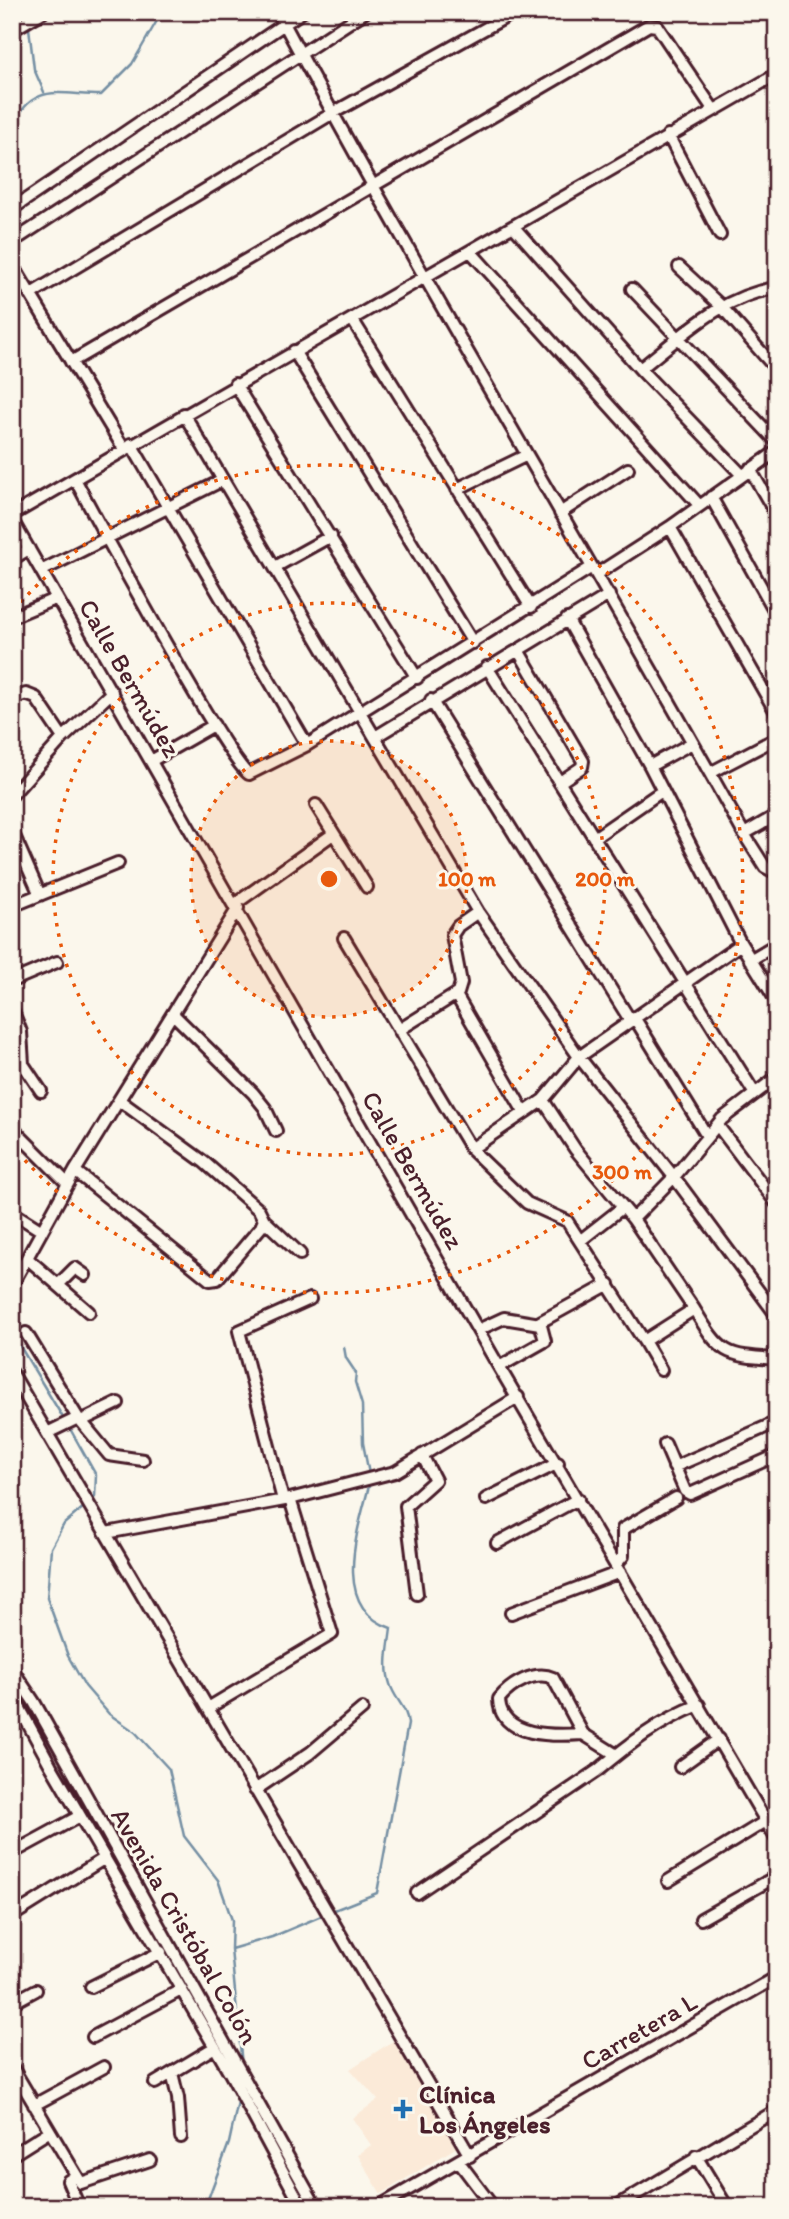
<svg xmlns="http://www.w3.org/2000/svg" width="789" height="2219" viewBox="0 0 789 2219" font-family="Itim,sans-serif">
  <rect width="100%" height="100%" fill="#fbf7ec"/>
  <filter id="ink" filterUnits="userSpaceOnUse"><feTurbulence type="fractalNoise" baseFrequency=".0143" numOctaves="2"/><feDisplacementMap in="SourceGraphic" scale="14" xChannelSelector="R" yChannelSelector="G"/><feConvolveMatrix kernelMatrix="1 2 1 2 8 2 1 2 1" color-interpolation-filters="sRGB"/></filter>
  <g filter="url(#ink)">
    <path fill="#fbead8" d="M399,2037L462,2144L381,2194L358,2155L371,2145L352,2118L378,2100L350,2069Z"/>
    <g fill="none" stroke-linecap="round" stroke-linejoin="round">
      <path stroke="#758fa3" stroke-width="2.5" d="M26,12V14
        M29,28L34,69L44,92
        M12,128C32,81 59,95 101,95L132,64L162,12
        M12,1333L62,1416
        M344,1347L346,1358L356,1373L355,1382L362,1405L363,1443L369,1474
        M69,1427L96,1475L95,1497L90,1502
        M85,1506L64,1524L51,1548L47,1598L68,1656L85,1686L109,1714L135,1732L169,1769L184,1836L218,1880L232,1920L231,1949L242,2066
        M332,1911L377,1893L408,1724C407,1707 395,1700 390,1684C384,1666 389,1646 391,1628C331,1608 357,1532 369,1486
        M231,1949L272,1937L326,1914
        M205,2207L229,2143L239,2097"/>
      <g stroke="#4a1f2b" stroke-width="16">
        <path id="minor" d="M278,12C426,290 591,558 744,834L765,867L777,873
          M12,26L14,29L43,12
          M668,135L720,235
          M12,209L302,12
          M513,226L640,369L742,475
          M12,242L365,12
          M471,252L699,505
          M12,264L124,449
          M679,267L721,306L777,370
          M632,289L777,442
          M31,294L333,113L515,12
          M352,319L531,607
          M294,351L473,643
          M71,362L649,25L657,26L713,109
          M640,369C682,336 722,295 777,288
          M235,384L417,678
          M184,414L478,912L579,1057L674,1177L777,1316
          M131,444L307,745
          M750,469L777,516
          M75,479C94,515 231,768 249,774L307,745L592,567
          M457,489L527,455
          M711,497L777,615
          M560,513L628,469
          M12,515L777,74
          M12,520L499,1367L777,1840
          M670,527L777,714
          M12,559L29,549
          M275,567L331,536
          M41,571L223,480
          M597,574L670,527L777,451
          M12,617L57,598
          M567,619L650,766L741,944L777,1002
          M518,650L583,761L582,767L560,782
          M487,667L755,1094
          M12,699L26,694L36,698L63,738
          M431,700L630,1020
          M375,737L609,595
          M151,761L214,725
          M650,766L692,743
          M710,773L777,738
          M12,795L63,738L112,692
          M316,805L367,887
          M12,831L40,895
          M744,834L777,815
          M594,838L662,791
          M235,904L333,834
          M12,906L118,863
          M344,938L471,1149L527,1203L567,1221L644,1341L694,1309C721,1354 724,1356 777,1359
          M750,960L777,944
          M12,981L57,962
          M456,995L524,1112
          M12,1009L21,1032L23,1064L41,1091
          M174,1015L253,1093L265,1108L276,1131
          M634,1017L707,1136
          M399,1030L458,993L461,983L452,935L458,926L478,912
          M543,1100L575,1149L633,1219L694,1309
          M718,1126L777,1204
          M12,1128L68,1184
          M471,1149L543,1100L579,1057L741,944
          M75,1171L210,1280L217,1279L261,1227L264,1220L259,1210L204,1162L119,1100
          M12,1212L42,1231
          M633,1219L674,1177L722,1119L777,1077
          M264,1220L300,1254
          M581,1240L623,1207
          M28,1259L89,1312
          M12,1285L75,1171L238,908
          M58,1285L75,1268L85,1275
          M478,1330L504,1318L540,1324
          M26,1333L78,1418L47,1433
          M644,1341L661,1370
          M499,1367L545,1341L540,1322L609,1284
          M12,1373L470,2156
          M78,1418L81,1421L118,1403
          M81,1421L109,1455L143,1460
          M665,1444L685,1491L690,1494L777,1455
          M674,1467L777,1422
          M486,1499L558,1463
          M283,1500L239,1331L310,1299
          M106,1533L290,1499L395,1472L518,1397
          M497,1543L578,1499
          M616,1564L623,1556V1529L676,1498
          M417,1594L406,1506L435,1480L422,1455
          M511,1613L620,1572
          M12,1669L34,1702L316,2207
          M12,1694L51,1766L230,2073L302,2207
          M208,1708L332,1634L290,1499
          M583,1734C555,1736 500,1738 499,1699C511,1684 535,1670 553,1678L583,1734L615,1754
          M680,1767L719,1739
          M255,1790L310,1753L362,1709
          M12,1853L80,1816
          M668,1881L766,1821
          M417,1893L597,1771C628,1745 660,1720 699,1705
          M12,1916L105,1858
          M701,1919L777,1876
          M91,1987L161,1952
          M12,2003L36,1990
          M93,2037L181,1990
          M12,2067L50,2131L12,2155
          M172,2073L178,2098L181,2137
          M155,2083L215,2047
          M34,2105L104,2067
          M50,2131L81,2183L150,2160
          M696,2156L727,2207
          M459,2162L493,2207
          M76,2176L68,2181L79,2207
          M378,2207L777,1977
          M615,2207L777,2110"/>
      </g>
      <use href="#minor" stroke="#fbf7ec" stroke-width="10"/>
    </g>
  </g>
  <circle cx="329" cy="879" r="138" fill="#e8590c" fill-opacity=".12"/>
  <g fill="none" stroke="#e8590c" stroke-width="3.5" stroke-dasharray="3.5 7">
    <circle cx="329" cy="879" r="138"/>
    <circle cx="329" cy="879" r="276"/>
    <path d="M14 610A414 414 0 1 1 14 1148"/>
  </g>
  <path fill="#1f6fb2" stroke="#fbf7ec" stroke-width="2.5" d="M399.5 2098.5h7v7h7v7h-7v7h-7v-7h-7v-7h7z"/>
  <g text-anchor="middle" stroke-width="6" stroke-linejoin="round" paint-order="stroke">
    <g font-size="26" fill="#4a1f2b" stroke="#fbf7ec">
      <text transform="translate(130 678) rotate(60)" y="9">Calle Bermúdez</text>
      <text transform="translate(413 1170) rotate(60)" y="9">Calle Bermúdez</text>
      <text transform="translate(185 1926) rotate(60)" y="9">Avenida Cristóbal Colón</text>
      <text transform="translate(639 2031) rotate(-30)" y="9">Carretera L</text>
    </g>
    <g font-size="26" font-weight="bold" fill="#4a1f2b" stroke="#fbf7ec" text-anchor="start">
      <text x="419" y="2103">Clínica<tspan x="419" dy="30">Los Ángeles</tspan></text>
    </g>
  </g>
  <circle cx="329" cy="879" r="10" fill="#e8590c" stroke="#fbf7ec" stroke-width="3.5"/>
  <g font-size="21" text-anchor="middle" font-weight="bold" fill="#e8590c" stroke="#fbf7ec" stroke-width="6" stroke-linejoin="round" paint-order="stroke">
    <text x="467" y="886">100 m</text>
    <text x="605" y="886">200 m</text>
    <text x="622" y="1179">300 m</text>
  </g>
  <rect width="789" height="2219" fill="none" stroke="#fbf7ec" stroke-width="42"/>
  <rect x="21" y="21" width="747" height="2177" fill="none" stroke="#4a1f2b" stroke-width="2.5" filter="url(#ink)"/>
</svg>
